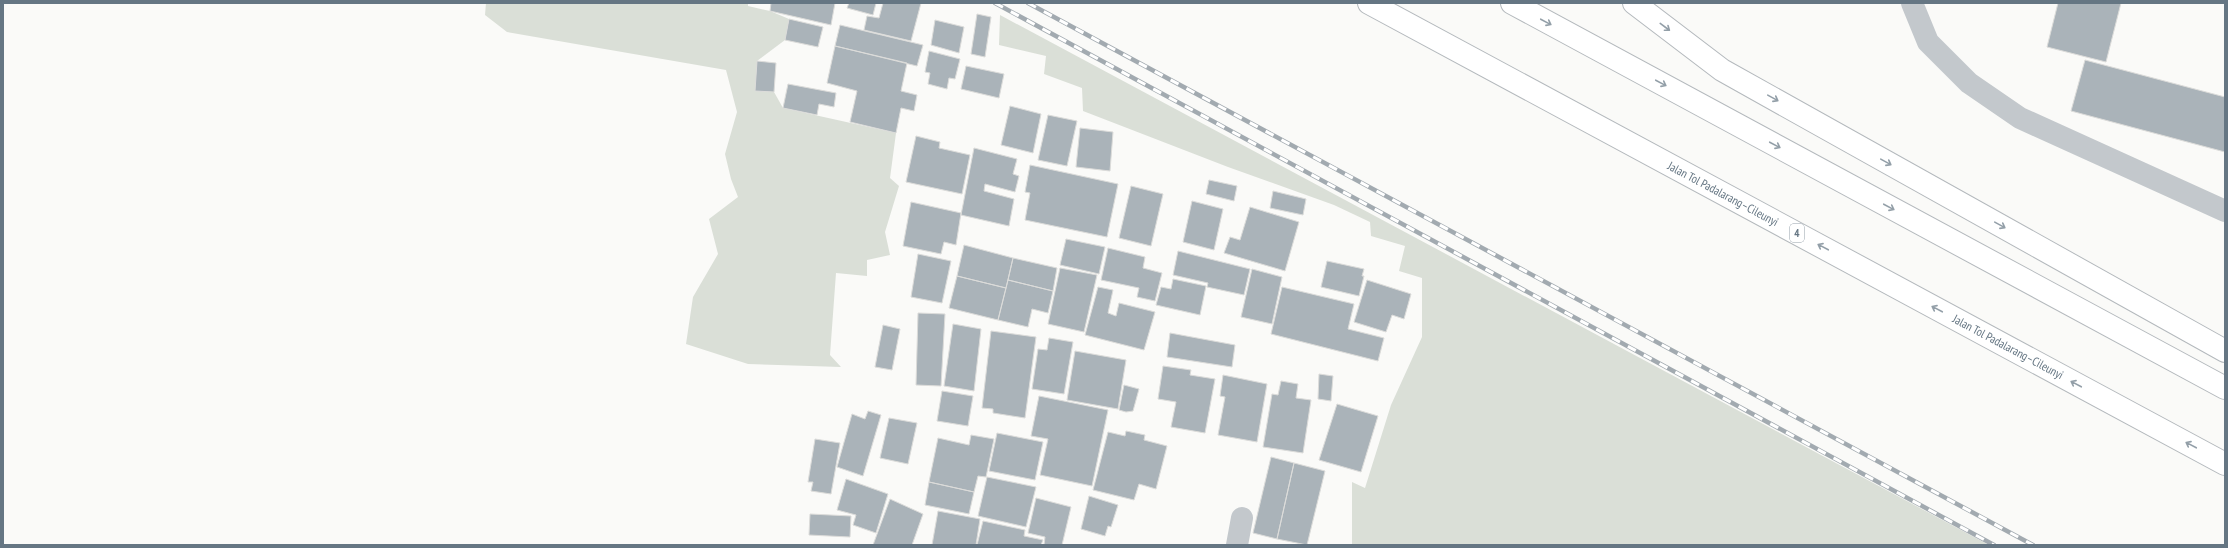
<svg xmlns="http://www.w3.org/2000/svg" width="2228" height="548" viewBox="0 0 2228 548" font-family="'PT Sans Narrow',sans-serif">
  <rect width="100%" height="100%" fill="#fafaf8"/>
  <path fill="#dadfd7" d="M486,3H748V6L770,11L789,19L785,40L757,61L755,91L774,92L783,108L896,133L890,178L899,186L885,232L890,255L867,260V276L836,273L830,355L841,367L748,364L686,344L693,297L718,254L709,219L738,197L731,179L725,154L737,112L726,70L507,32L485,15Z
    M1000,15L1989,545H1352V482L1365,488L1391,405L1422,337V278L1399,271L1405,246L1371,236L1370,222L1334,205L1228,167L1083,111L1082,88L1044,74L1046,56L999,45Z"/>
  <path fill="#aab3b9" stroke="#dcdcda" d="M771,3H835L831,25L770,11Z
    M849,3H876L873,15L847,8Z
    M883,3H921L911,41L864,30L867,16L879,18Z
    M2058,3H2121L2106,62L2047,47Z
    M977,14L991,17L985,57L971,54Z
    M789,19L823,27L818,47L785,40Z
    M935,20L964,27L959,53L931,45Z
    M840,25L923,45L917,66L835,46Z
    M835,46L907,63L901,91L917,95L914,111L901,108L896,133L850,122L857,91L827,83Z
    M929,51L960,59L955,79L949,78L947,89L928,84L930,73L925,72Z
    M2085,60L2225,97V152L2071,111Z
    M757,61L776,63L774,92L755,91Z
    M966,66L1004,74L999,98L961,89Z
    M788,84L836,93L834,107L819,104L817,115L783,108Z
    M1010,106L1041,114L1033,153L1001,145Z
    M1048,115L1077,121L1067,166L1038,160Z
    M1080,128L1113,132L1110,171L1076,167Z
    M916,136L940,142L939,148L970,155L962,194L906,182Z
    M974,148L1017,159L1013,174L1019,176L1015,192L985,184L984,191L1014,199L1009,226L961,215Z
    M1030,165L1118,184L1107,237L1025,220L1030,193L1025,192Z
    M1209,180L1237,186L1234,201L1206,194Z
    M1131,186L1163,194L1151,246L1119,238Z
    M1273,191L1306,199L1303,215L1270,208Z
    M1192,201L1223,209L1214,250L1183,242Z
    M911,202L961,213L956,245L944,242L941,254L903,246Z
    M1250,207L1299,222L1285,271L1224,253L1230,237L1240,240Z
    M1066,239L1105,247L1099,274L1060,265Z
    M964,245L1013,258L1006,288L957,276Z
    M1108,248L1145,257L1143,268L1162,273L1155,301L1137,297L1139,288L1101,280Z
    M1178,251L1250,269L1244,295L1207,287L1208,283L1173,275Z
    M918,254L951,261L942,303L911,297Z
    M1013,258L1057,268L1053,291L1008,280Z
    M1327,261L1364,269L1362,276H1364L1359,296L1321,287Z
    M1060,268L1097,275L1084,332L1048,324Z
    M1252,269L1282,277L1272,324L1241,317Z
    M957,276L1006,288L998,320L949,308Z
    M1173,279L1206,286L1200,315L1156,305L1161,287L1171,289Z
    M1008,280L1053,291L1048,313L1032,309L1028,327L998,320Z
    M1367,280L1411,294L1404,319L1392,315L1386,332L1354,322Z
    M1098,287L1113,290L1108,313L1116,316L1119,303L1155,312L1144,350L1085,335Z
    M1282,287L1354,304L1348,329L1384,338L1378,361L1271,334Z
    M918,313L945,314L941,386L916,385Z
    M953,324L981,329L974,391L944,386Z
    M883,325L900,329L892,370L875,367Z
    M991,331L1036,337L1025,418L993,413V409L982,408Z
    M1170,333L1235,345L1232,367L1167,357Z
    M1049,338L1073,342L1064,394L1032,389L1038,349L1047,350Z
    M1075,351L1126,360L1118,409L1067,400Z
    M1163,366L1191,370L1190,375L1215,379L1205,433L1171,427L1176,402L1158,399Z
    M1319,374L1333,376L1331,401L1318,399Z
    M1223,375L1267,384L1257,442L1218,435L1225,397L1220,396Z
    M1281,381L1298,384L1296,398L1311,400L1303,453L1263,447L1272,394L1278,395Z
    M1124,385L1139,389L1133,411L1126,412L1119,410Z
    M942,391L973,396L968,426L937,421Z
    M1039,396L1108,410L1092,486L1040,475L1048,439L1031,436Z
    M1337,404L1378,416L1361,472L1319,460Z
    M868,411L881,415L863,476L837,467L852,414L865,419Z
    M889,418L917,423L908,464L880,458Z
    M1126,431L1145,435L1144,440L1167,446L1156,489L1139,484L1134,500L1093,490L1108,432L1125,436Z
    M997,433L1043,442L1035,480L989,471Z
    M971,435L994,439L986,477L978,476L974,492L929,482L938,438L969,445Z
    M815,439L840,443L831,494L811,491L813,482H808Z
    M1271,457L1294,463L1277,539L1253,533Z
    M1294,463L1325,471L1307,545L1277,539Z
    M987,477L1036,487L1026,527L978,516Z
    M846,479L888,494L876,533L853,525L856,515L837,510Z
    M929,482L974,492L969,514L925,505Z
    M1089,496L1118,505L1111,527L1108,526L1105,536L1081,529Z
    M1036,498L1071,507L1062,545H1044L1045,537L1028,533Z
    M890,499L923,514L912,545H873Z
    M938,511L980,519L976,545H932Z
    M810,514L851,516L850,537L809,535Z
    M983,521L1025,530L1024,536L1043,540L1041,545H977Z"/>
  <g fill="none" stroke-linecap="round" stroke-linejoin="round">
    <g stroke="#b4b9bd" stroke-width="24">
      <path id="highway" d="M1369,3L2225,464
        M1512,3L2225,388
        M1634,3L1722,70L2225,351"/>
    </g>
    <path stroke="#c3c8cc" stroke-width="22" d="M1912,3L1928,42L1969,83L2020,118L2225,211
      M1237,545L1242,518"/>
    <use href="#highway" stroke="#fff" stroke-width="22"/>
    <g stroke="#a2aab0" stroke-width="4.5">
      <path id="rail" d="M995,3L1994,545
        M1028,3L2033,545"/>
    </g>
    <use href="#rail" stroke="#fff" stroke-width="3" stroke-dasharray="9" stroke-linecap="butt"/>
  </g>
  <defs><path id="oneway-shaft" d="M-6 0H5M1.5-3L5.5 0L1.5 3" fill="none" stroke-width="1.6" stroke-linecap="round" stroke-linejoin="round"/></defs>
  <g stroke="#939fa8">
    <use href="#oneway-shaft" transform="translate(1546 22) rotate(28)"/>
    <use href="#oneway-shaft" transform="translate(1665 27) rotate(37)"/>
    <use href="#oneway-shaft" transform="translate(1661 83) rotate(28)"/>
    <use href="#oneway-shaft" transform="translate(1773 98) rotate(29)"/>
    <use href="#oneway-shaft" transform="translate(1775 145) rotate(28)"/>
    <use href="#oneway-shaft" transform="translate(1886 162) rotate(29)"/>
    <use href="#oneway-shaft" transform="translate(1889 207) rotate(28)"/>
    <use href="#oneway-shaft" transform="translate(2000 225) rotate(29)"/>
    <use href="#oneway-shaft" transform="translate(1823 247) rotate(-152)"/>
    <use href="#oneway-shaft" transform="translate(1937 309) rotate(-152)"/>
    <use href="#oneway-shaft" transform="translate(2076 384) rotate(-152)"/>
    <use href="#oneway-shaft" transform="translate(2191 445) rotate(-152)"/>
  </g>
  <g text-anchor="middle" stroke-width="4" stroke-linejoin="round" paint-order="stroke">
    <rect fill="#fff" stroke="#939fa8" stroke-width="1" x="1790" y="224" width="14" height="18" rx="3"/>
    <g font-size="11" font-weight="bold" fill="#657683">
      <text x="1797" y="237">4</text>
    </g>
    <g font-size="12" fill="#657683" stroke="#fff">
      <text transform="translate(1723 194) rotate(28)" y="4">Jalan Tol Padalarang–Cileunyi</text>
      <text transform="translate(2008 347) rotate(28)" y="4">Jalan Tol Padalarang–Cileunyi</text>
    </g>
  </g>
  <rect width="2228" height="548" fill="none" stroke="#657683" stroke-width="8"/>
</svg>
